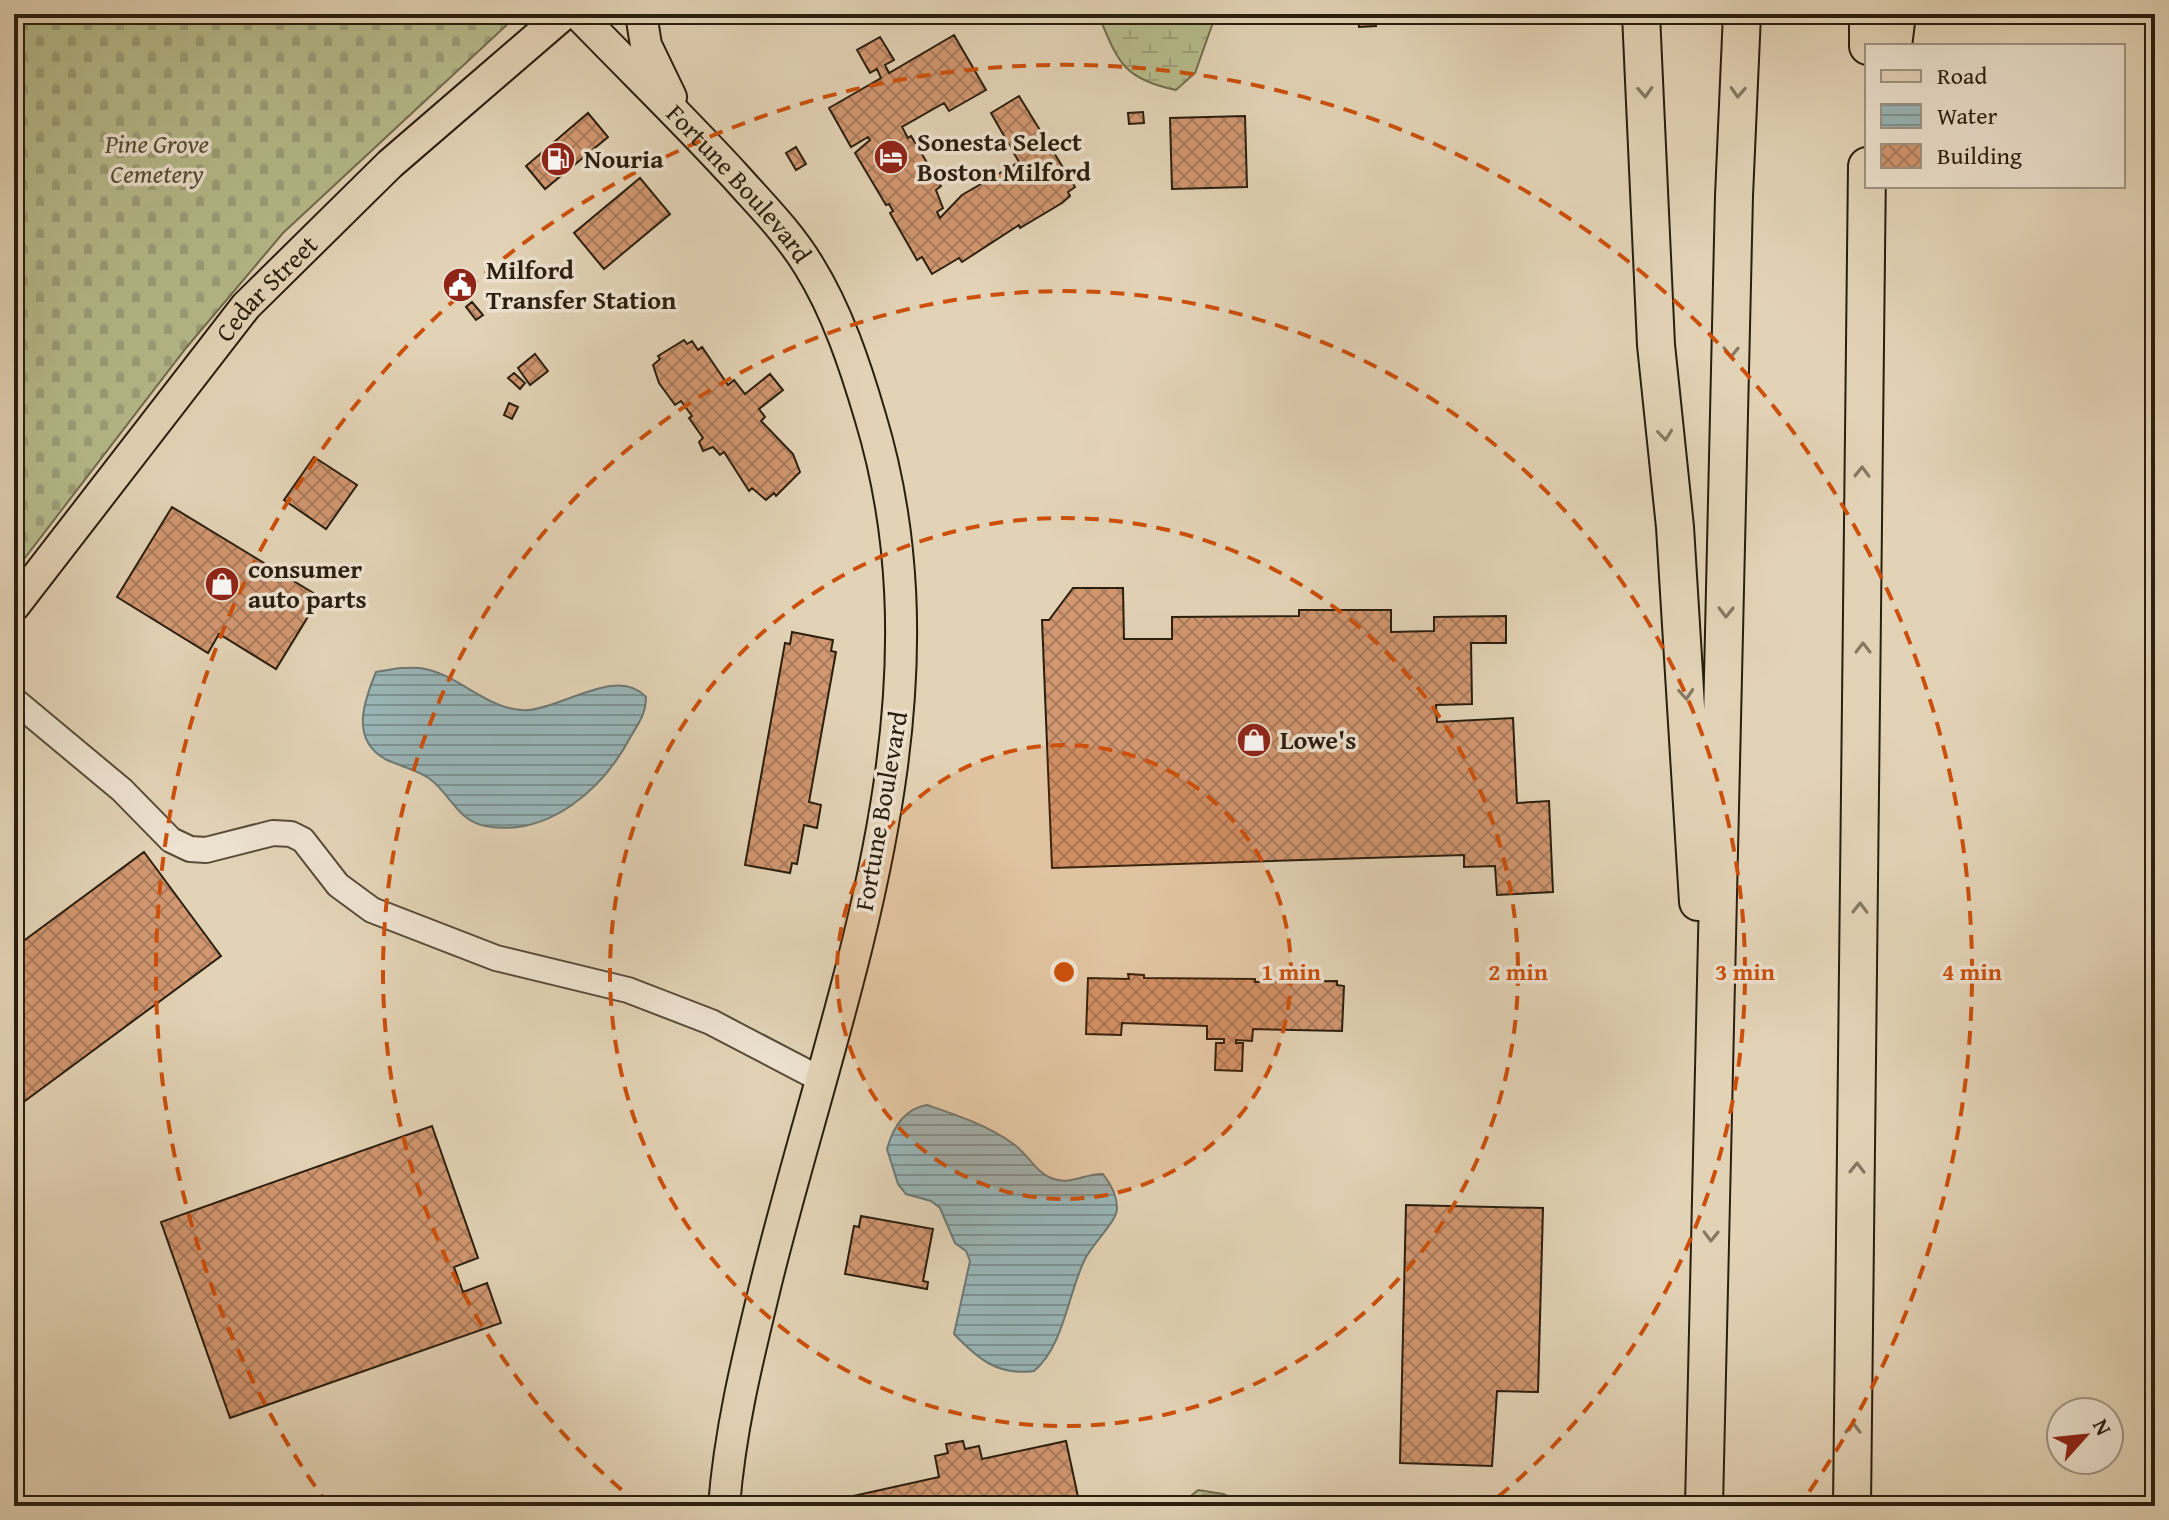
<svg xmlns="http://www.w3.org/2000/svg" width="2169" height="1520" viewBox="0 0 2169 1520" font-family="'Gentium Book Plus',serif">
  <defs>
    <pattern id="wetland-marsh" width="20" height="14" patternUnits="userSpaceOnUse" patternTransform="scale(2)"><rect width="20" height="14" fill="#b6bb8c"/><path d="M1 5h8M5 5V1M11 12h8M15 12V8" fill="none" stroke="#9da078"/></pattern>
    <pattern id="cemetery-stones" width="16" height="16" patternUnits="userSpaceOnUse" patternTransform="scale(2)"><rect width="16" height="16" fill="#b6bb8c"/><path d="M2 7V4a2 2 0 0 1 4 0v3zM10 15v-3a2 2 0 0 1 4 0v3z" fill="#9da078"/></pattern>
    <pattern id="water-rules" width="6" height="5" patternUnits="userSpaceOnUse" patternTransform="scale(2)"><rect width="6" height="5" fill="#99b6b8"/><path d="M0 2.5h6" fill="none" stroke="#7d9394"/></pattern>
    <pattern id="building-cross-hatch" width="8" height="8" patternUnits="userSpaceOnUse" patternTransform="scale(2)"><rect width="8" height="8" fill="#d19771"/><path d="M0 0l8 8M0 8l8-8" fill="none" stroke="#aa7b5b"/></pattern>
  </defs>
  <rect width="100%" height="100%" fill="#e3d3b6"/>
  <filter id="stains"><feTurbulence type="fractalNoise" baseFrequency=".0025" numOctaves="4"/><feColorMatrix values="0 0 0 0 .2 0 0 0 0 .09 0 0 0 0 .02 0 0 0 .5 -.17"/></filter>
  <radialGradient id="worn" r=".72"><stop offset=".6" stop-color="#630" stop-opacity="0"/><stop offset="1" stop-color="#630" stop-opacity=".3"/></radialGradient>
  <path fill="url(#wetland-marsh)" stroke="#706c4d" stroke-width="2" d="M1098,14H1216L1195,73L1176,90C1122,79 1118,61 1098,14Z
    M1198,1490L1223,1494L1252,1506H1179Z"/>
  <path fill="url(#cemetery-stones)" stroke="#706c4d" stroke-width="2" d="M14,14H512L510,22L283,233L186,348L14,572Z"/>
  <path fill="url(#water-rules)" stroke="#6d7974" stroke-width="2" d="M400,668C408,668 418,667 425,669C461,676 491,713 529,710C564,707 618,666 646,697C646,713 639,723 631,736C604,788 549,838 485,826C458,821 450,794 430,779C418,770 399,766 385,759C350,739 364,701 376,672Z
    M927,1105C956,1115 987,1125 1012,1143C1028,1153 1036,1174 1054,1179C1072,1185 1086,1173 1103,1174C1110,1183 1117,1196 1117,1208C1118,1220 1092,1244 1085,1259C1068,1293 1064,1346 1034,1371C998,1376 978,1359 954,1334L970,1261L966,1251L955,1243L940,1208L931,1201L906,1194L898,1184L887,1149C893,1127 904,1109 927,1105Z"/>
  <path fill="url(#building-cross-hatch)" stroke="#2a1e0e" stroke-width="2" d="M1358,14H1375L1376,26L1359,27Z
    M954,35L986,90L949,111L944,103L902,127L908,138L911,136L941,186L936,190L943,208L937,212L940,218L962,195L1019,162L991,113L1019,96L1075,187L1068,192L1070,196L1062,203L1020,228L1019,225L962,262L959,258L932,274L922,257L917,260L890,213L893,211L889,204L886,205L855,153L870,140L868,137L851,147L829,108L881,78L877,69L870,73L857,50L880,37L894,60L885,65L889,73Z
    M1143,112L1144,123L1129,124L1128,113Z
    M588,113L608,137L545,189L526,166Z
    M1245,116L1247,187L1172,189L1170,118Z
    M796,147L806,164L796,170L786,153Z
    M640,178L670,214L604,269L574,233Z
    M472,302L483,315L476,320L466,307Z
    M684,340L687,344L692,341L698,350L702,347L728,385L734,380L745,394L770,374L783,390L759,409L765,417L761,421L793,454L800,472L776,496L774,493L766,500L752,488L749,491L724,452L720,455L713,447L703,451L699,442L703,438L689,418L692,416L681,401L675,405L659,383L653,365L660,359L658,356Z
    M535,354L548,371L530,385L518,368Z
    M514,373L525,383L520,389L508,378Z
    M509,403L518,407L512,419L504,415Z
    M314,457L357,485L326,529L284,500Z
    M172,507L320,597L276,669L219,634L208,653L117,597Z
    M1073,588H1123L1124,639H1172V617L1299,616V610H1391V632L1434,631V617L1506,616V643H1471L1472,704L1436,705L1437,722L1513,718L1517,803L1549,801L1553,892L1497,895L1495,866L1464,867V855L1052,868L1042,620H1049Z
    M792,632L833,640L831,651L836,652L809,802L821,805L817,828L804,825L797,864L792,863L790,873L745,865L785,643L790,644Z
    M144,852L221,956L14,1109V948Z
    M1128,974L1144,975V978L1255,979V982L1337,981V985L1344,986L1342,1031L1253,1029L1252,1041L1236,1040V1043H1243L1242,1071L1215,1070L1216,1043H1224V1039H1207V1026L1122,1023L1121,1035L1086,1034L1088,978L1129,979Z
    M432,1126L478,1258L454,1267L463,1292L487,1283L501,1323L230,1418L161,1222Z
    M1406,1205L1543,1208L1538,1392L1497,1391L1492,1466L1400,1463Z
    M861,1216L933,1229L923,1281L928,1282L927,1289L845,1274L854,1226L859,1227Z
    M963,1441L965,1449L979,1446L982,1459L1066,1441L1080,1506H808L939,1477L935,1456L948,1453L946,1444Z"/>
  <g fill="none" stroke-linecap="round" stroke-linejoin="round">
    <g stroke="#584b38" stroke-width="28">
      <path id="minor" d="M14,700L122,790L171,840L190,849L206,850L273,833L291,834L303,840L338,885L372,910L496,958L628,990L711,1022L820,1079"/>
    </g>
    <g stroke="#2a1e0e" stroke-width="34">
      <g id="major">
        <path id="s1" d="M578,14C631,69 686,122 737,178C762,206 789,233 809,266C837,311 855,365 870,416C959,708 836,999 766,1283C748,1357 730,1429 724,1506"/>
        <path d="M641,14L646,45L671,97"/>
        <path id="s2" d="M14,606L246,306L390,164L564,14"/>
      </g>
    </g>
    <g stroke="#2a1e0e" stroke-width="40">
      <path id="highway" d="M1641,14L1656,345L1675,527L1698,902
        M1868,46V14
        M1893,46L1897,14
        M1704,1506L1734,196L1742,14
        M1852,1506L1867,166"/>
    </g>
    <use href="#minor" stroke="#ede2d0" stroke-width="24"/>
    <use href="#major" stroke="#e3d3b6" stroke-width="30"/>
    <use href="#highway" stroke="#e3d3b6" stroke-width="36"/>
  </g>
  <defs><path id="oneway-chevron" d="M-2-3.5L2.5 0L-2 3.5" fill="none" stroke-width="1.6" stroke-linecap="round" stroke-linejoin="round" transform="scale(2)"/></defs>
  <g stroke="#867862">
    <use href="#oneway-chevron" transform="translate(1645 92) rotate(87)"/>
    <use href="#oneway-chevron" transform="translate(1738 92) rotate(93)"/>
    <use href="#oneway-chevron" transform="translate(1731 352) rotate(91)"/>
    <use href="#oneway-chevron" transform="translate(1665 435) rotate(84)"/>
    <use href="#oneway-chevron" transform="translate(1862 472) rotate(-89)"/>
    <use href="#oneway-chevron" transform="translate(1726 612) rotate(91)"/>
    <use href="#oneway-chevron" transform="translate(1863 648) rotate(-90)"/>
    <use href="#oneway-chevron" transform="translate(1686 694) rotate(86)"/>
    <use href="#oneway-chevron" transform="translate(1860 908) rotate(-89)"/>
    <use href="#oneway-chevron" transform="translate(1857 1168) rotate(-89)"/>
    <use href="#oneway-chevron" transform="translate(1711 1236) rotate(91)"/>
    <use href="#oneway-chevron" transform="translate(1853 1428) rotate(-89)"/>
  </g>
  <circle cx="1064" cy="972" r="227" fill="#cc500c" fill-opacity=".12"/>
  <g fill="none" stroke="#cc500c" stroke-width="4" stroke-dasharray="14 10">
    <circle cx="1064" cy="972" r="227"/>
    <circle cx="1064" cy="972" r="454"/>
    <path d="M640 1505A681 681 0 1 1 1488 1505"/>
    <path d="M329 1506A908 908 0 1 1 1799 1506"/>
  </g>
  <defs>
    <g id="hotel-disc" transform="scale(1.8)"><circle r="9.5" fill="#8f2418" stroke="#ede2d0"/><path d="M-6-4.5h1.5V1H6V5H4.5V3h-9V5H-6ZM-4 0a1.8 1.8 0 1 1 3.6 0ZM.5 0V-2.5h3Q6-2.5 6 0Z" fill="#fff"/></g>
    <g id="fuel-disc" transform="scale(1.8)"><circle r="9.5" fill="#8f2418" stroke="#ede2d0"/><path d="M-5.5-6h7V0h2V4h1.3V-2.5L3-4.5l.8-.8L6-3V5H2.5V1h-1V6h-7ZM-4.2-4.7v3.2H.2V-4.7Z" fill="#fff"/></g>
    <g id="civic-disc" transform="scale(1.8)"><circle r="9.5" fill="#8f2418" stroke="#ede2d0"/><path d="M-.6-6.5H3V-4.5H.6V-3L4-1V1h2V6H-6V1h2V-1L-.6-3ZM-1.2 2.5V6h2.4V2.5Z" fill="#fff"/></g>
    <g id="shop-disc" transform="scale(1.8)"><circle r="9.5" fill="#8f2418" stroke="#ede2d0"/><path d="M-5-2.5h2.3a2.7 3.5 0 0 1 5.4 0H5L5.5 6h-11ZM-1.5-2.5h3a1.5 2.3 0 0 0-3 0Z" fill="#fff"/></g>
  </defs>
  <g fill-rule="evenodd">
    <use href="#hotel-disc" x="891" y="157"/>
    <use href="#fuel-disc" x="558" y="159"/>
    <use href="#civic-disc" x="460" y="285"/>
    <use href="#shop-disc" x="222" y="584"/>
    <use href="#shop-disc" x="1254" y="740"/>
  </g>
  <g text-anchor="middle" stroke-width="7" stroke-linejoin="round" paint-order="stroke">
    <g font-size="26" font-weight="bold" fill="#2a1e0e" stroke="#ede2d0" text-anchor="start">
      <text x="917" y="151">Sonesta Select<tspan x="917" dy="30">Boston Milford</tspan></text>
      <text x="584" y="168">Nouria</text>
      <text x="486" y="279">Milford<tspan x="486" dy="30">Transfer Station</tspan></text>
      <text x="248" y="578">consumer<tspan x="248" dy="30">auto parts</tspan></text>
      <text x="1280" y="749">Lowe's</text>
    </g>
    <g font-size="26" font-style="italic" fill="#544d34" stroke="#ede2d0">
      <text x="157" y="153">Pine Grove<tspan x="157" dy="30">Cemetery</tspan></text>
    </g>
    <g font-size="26" fill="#2a1e0e" stroke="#ede2d0">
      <text dy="9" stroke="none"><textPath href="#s1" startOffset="234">Fortune Boulevard</textPath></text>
      <text dy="9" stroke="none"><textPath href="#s2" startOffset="406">Cedar Street</textPath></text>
      <text transform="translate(881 811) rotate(-80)" y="9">Fortune Boulevard</text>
    </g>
  </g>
  <circle cx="1064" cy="972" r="12" fill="#cc500c" stroke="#ede2d0" stroke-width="4"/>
  <g font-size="24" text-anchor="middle" font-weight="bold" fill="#cc500c" stroke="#ede2d0" stroke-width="7" stroke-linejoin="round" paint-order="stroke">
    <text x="1291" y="980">1 min</text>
    <text x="1518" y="980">2 min</text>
    <text x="1745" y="980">3 min</text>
    <text x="1972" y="980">4 min</text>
  </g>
  <rect width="2169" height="1520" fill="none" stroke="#e3d3b6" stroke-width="48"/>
  <rect x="16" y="16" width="2137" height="1488" fill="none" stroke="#2a1e0e" stroke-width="4"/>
  <rect x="24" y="24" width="2121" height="1472" fill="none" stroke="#2a1e0e" stroke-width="2"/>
  <rect x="1865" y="44" width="260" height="144" fill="#ede2d0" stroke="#9f9482" stroke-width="2"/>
  <rect x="1881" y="70" width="40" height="12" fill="#e3d3b6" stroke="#9f9482" stroke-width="2"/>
  <text x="1937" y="84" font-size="24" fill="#2a1e0e">Road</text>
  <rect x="1881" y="104" width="40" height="24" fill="url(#water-rules)" stroke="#9f9482" stroke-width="2"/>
  <text x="1937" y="124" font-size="24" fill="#2a1e0e">Water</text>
  <rect x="1881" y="144" width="40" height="24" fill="url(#building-cross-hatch)" stroke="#9f9482" stroke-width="2"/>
  <text x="1937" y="164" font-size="24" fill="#2a1e0e">Building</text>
  <g transform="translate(2085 1436) rotate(63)"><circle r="38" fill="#ede2d0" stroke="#9f9482" stroke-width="2"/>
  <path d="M0-6L14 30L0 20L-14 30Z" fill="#8f2418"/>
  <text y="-12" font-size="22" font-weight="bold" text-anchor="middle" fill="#2a1e0e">N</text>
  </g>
  <rect width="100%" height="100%" filter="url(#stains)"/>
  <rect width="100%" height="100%" fill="url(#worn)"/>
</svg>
